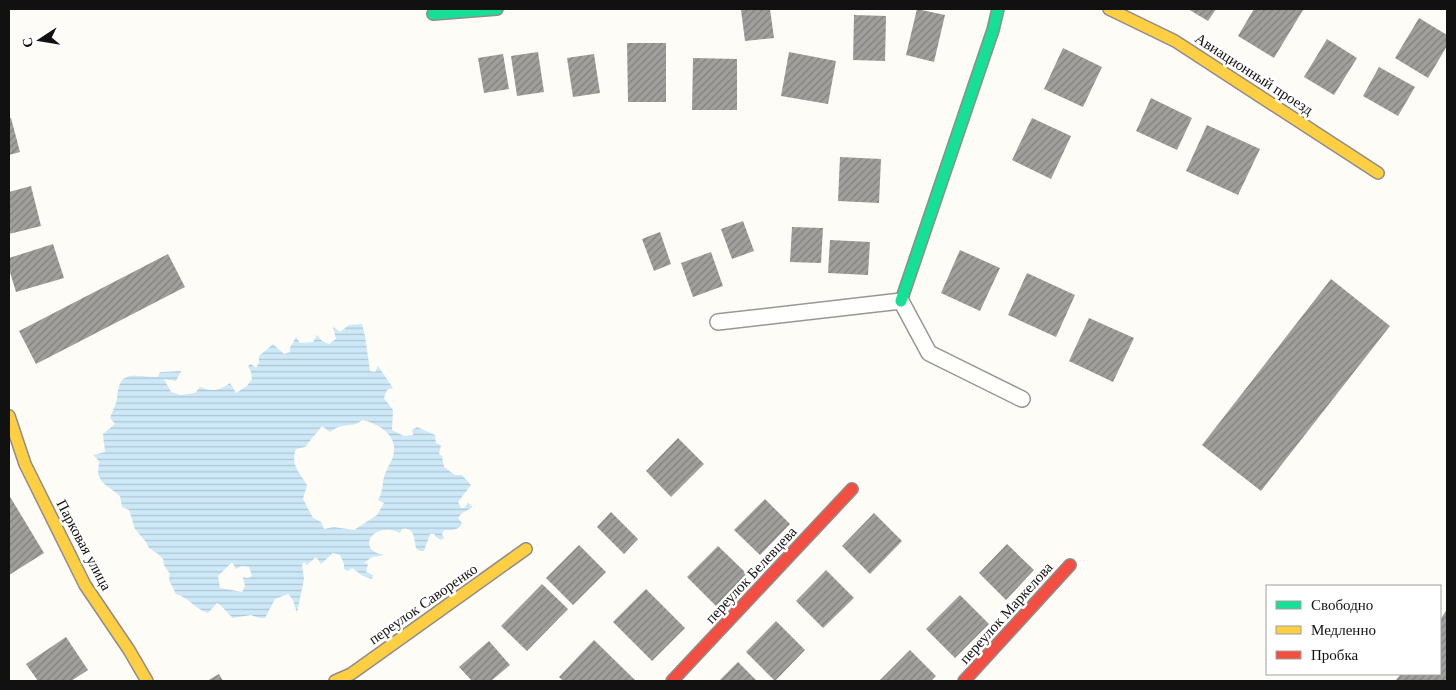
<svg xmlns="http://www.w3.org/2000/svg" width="1456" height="690" viewBox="0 0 1456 690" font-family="Georgia,serif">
  <defs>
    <pattern id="water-rules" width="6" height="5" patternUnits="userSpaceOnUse" patternTransform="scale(1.25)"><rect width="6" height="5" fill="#cde8f7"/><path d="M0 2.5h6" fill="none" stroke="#afc6d3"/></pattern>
    <pattern id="building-hatch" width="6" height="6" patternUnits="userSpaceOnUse" patternTransform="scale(1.25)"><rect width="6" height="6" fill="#a19f9c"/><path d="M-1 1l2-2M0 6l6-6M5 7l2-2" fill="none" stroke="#82807e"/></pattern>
  </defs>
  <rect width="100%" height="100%" fill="#fdfcf7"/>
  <path fill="url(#water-rules)" fill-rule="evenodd" d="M362,324L365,336L370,371L375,372L378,366L393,388L387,390L384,398L393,410L392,430L404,436L413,435L412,430L417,427L435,435L436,443L441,445L439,454L442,456L444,467L455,475H462L471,485L458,502L461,508H464L468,503L473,507L462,513L458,518L462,523C458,531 453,530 444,530L442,534L444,538L441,540L436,537L434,534H430L424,551H420L416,548C414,539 415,527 402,529L400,533C373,520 354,551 385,555L372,557L364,563L368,564L366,572L373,575L372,579L363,576L352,568L348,571L344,569V564L340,555L333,553L321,564L316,557L307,565L304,562L302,565L304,579L297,613L293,600L288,594L275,599L265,618H259L251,615L233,618C228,614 223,606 217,603L208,613C195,609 188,597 176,594L169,580L170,574L164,565L163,559L158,554L149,548L146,542L135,529L129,510L122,507L120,496L102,482L98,474L99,461L93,455L105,452L103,434L115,424L110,418C112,413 114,408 116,403C119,394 116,379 130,376C139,375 148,377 158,377L160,372L181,371L176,381L164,379L171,392L180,395L195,393L200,387C212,392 219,391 230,383L236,393L247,386L252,379L251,372L248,366L251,364L256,368L259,363V356L273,344L284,354L290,352V348L296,337L300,343L313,342L317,335L322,341L329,344L336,339L333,327L340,332L349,325ZM362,420C376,423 396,433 394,451C394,459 386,469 384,477C382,486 383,492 378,500L384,503L377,515L354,530L334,527L324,529L321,522L313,518L303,499L307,485C299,472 290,464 296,449L305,447L322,426L330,432C344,421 352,429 362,420ZM232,562L236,569L242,566L249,567L252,576L248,578L243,577L245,586L242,592L220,588L218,576Z"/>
  <path fill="url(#building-hatch)" d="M756,9H770L774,38L745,41L741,10Z
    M917,9L945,15L934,62L906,55Z
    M1188,9H1216L1208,21Z
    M1254,9L1303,10L1274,58L1238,36Z
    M854,15L886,16L885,61L853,60Z
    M1419,18L1447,35V46L1428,78L1395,58Z
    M1327,39L1357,58L1334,95L1304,77Z
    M627,43H666V102H628Z
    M1063,48L1102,67L1083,107L1044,89Z
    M538,52L544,92L517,96L511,56Z
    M789,52L836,61L828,104L781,96Z
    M503,54L509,89L484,93L478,58Z
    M594,54L600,93L573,97L567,58Z
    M693,58L737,59V110H692Z
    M1379,67L1415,87L1398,116L1363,96Z
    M1151,98L1192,118L1177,150L1136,131Z
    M9,118H11L20,152L9,155Z
    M1032,118L1071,136L1051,179L1012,160Z
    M1207,125L1260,149L1238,195L1186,171Z
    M840,157L881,159L879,203L838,201Z
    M31,186L41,226L9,234V192Z
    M743,221L754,251L732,259L721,229Z
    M792,227L823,228L821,263L790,262Z
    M660,232L671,264L654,271L642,239Z
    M830,240L870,242L868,275L828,273Z
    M53,244L64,278L16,292L9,269V258Z
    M960,250L1000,268L980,311L941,293Z
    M711,252L723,286L693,297L681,263Z
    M168,254L185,287L36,364L19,331Z
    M1027,273L1075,295L1056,337L1008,315Z
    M1331,279L1390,326L1261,491L1202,445Z
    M1089,318L1134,338L1113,382L1069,361Z
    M678,438L704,464L671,497L646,471Z
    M9,495L44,553L9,575Z
    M765,499L790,524L760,555L734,530Z
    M611,512L638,539L624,554L597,527Z
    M874,513L902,541L870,574L842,546Z
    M1007,544L1034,570L1006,600L979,573Z
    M579,545L606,572L573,605L546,578Z
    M718,546L747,574L716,606L687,577Z
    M826,570L854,598L823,628L796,601Z
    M542,584L568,609L527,651L501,626Z
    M646,589L685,628L652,661L613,622Z
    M960,595L989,624L955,658L926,629Z
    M1447,609V681H1395L1401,674H1440V620Z
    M776,621L805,650L775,681L746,652Z
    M66,637L88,670L71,681H38L26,664Z
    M594,640L635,680L633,681H563L559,677Z
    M489,641L510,665L491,681H472L459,667Z
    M910,650L936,676L931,681H879Z
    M738,662L757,681H719Z
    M219,674L223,681H207Z"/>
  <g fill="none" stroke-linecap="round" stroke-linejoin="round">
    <g stroke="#979795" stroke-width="18">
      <path id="lane" d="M718,322L901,301L929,353L1022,399"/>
    </g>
    <g stroke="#8e8d8b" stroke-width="14">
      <path id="fast" d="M433,14L497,9
        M901,301L993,30L998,9"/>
    </g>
    <g stroke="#8e8d8b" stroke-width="14">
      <path id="slow" d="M1109,9L1175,41L1378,173
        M9,416L25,464L85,585L129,650L147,681
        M335,681L351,674L526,549"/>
    </g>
    <g stroke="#8e8d8b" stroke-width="14">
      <path id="jam" d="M672,681L852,489
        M964,681L1070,565"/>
    </g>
    <use href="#lane" stroke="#fffffe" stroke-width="15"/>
    <use href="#fast" stroke="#16e098" stroke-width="11"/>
    <use href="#slow" stroke="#ffcf43" stroke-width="11"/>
    <use href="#jam" stroke="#f24e42" stroke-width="11"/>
  </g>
  <g text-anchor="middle" stroke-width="5" stroke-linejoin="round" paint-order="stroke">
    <g font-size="15" fill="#111" stroke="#fff">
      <text transform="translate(1254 74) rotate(33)" y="5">Авиационный проезд</text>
      <text transform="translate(84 545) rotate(62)" y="5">Парковая улица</text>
      <text transform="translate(751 575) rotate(-47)" y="5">переулок Белевцева</text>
      <text transform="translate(423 604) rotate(-35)" y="5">переулок Саворенко</text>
      <text transform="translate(1006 613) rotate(-48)" y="5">переулок Маркелова</text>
    </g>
  </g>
  <rect width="1456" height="690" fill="none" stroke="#111111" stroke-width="20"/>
  <rect x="1266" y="585" width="175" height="90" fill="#ffffff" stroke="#a0a0a0"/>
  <rect x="1276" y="601" width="25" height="8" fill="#16e098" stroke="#a0a0a0"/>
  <text x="1311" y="610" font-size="15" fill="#111111">Свободно</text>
  <rect x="1276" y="626" width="25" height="8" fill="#ffcf43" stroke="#a0a0a0"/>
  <text x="1311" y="635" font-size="15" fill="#111111">Медленно</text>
  <rect x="1276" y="651" width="25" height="8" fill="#f24e42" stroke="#a0a0a0"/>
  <text x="1311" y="660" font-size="15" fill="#111111">Пробка</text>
  <g transform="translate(40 40) rotate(258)" stroke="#ffffff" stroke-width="4" paint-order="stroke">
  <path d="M0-4L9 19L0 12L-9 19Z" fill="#111111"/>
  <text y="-8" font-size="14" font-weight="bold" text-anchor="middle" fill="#111111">С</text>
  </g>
</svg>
